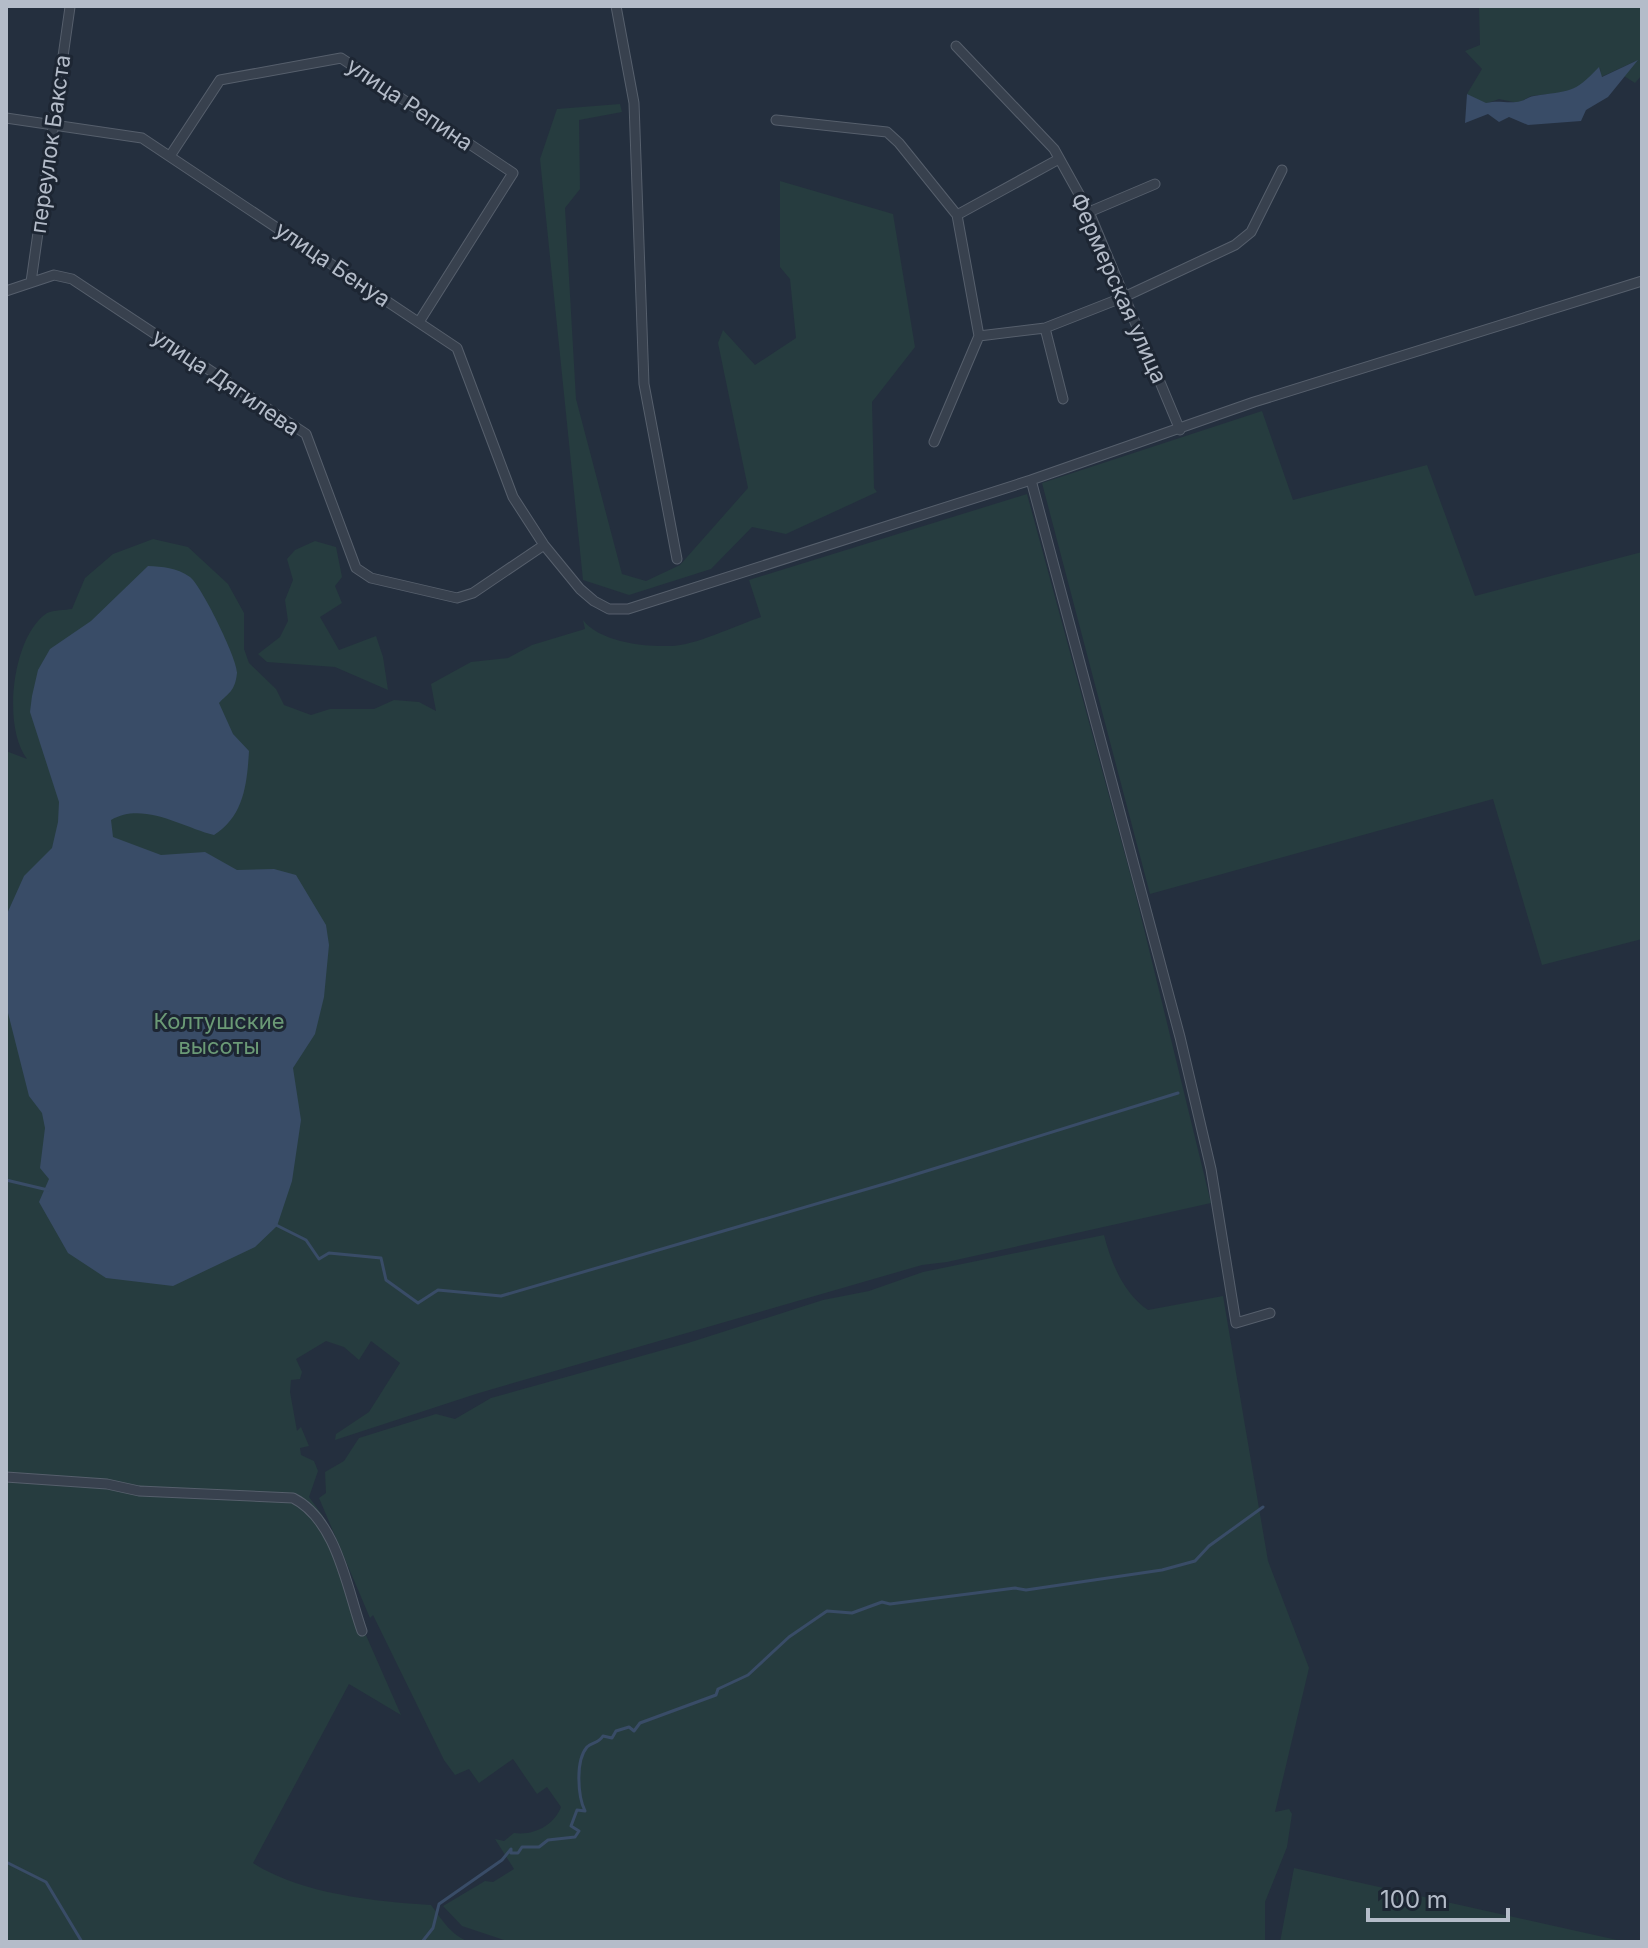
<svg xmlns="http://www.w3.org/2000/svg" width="1648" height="1948" viewBox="0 0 1648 1948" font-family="Inter,sans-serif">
  <rect width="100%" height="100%" fill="#242f3e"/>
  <path fill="#263c3f" d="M1479,6H1642V75L1635,83L1624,76L1636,61L1601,77L1600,68L1575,91L1531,96L1518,103L1499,99L1485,104L1467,94L1482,69L1465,51L1480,45Z
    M620,104L622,112L579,120L580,189L565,208L576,399L622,574L646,581L680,565L748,488L718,343L723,330L755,365L796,338L790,279L780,267V181L893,214L915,347L872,402L874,488L877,492L786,534L752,527L711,569L629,595L583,580L540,159L557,109Z
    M1262,411L1293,500L1427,465L1475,596L1642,552V939L1542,965L1493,799L1150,894L1042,483Z
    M1027,494L1134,888L1211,1203L947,1262L922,1265L479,1393L335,1440L336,1434L369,1412L400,1363L371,1341L359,1360L344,1347L326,1341L296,1359L302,1372L300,1379L291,1380L290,1392L297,1431L301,1427L309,1446L300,1448L301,1455L314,1461L318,1471L309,1497L323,1516L358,1617L401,1715L349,1684L253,1863C302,1894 373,1901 431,1905C441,1918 451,1936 470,1942H6V751L27,759C2,727 12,636 47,613C54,610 65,610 72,609L85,578L113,554L153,539L188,547L228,584L244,613V649L249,663L276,689L284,705L311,715L330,709H374L394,700L419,702L436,711L431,684L471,662L508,658L532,645L585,629L583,620C600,642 644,647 671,646C694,646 737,625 761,617L749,580Z
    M315,541L336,547L342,577L335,586L342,603L320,617L339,650L376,636L383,657L388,690L335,667L267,662L258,654L280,637L288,621L285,600L293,580L287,559L295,550Z
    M1104,1235C1111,1263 1124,1294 1148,1310L1223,1296L1268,1561L1309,1668L1275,1812L1289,1809L1292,1814L1287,1847L1265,1902V1942H510L462,1926L443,1906L485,1881L493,1882L514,1869L495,1839L504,1841L514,1833C534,1836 554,1825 561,1807L547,1787L537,1794L513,1759L479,1783L469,1769L455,1775L444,1760L373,1615L370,1618L319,1498L326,1493L325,1472L344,1461L359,1438L436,1414L455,1419L491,1398L688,1343L823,1300L869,1291L923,1272Z
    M1294,1868L1626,1942H1280Z"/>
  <path fill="#394c67" d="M1638,60L1608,97L1586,110L1581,121L1528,125L1509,117L1499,122L1488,114L1465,123L1467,94L1486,103C1498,100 1504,103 1516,102C1522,102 1528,97 1534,96C1569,90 1573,95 1599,67L1602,77Z
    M148,566C163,567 176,567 190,577C201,585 238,660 237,673C235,692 228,693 219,703L233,734L249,751C247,784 244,816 214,835C182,827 143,801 111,820L113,837L161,855L205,852L237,870L274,869L296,875L326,925L329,945L324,997L315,1034L293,1068L301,1120L292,1181L277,1226L255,1247L173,1286L106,1278L68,1253L39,1202L49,1179L40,1168L45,1128L42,1113L29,1096L6,1005V916L24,876L52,848L58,822L59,802L30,712L32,696L38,670L50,649L91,621Z"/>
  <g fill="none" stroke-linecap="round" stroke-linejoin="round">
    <path stroke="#394c67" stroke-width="3" d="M6,1180L48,1190
      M276,1225L306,1240L319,1259L329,1253L381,1258L386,1280L418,1303L438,1290L501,1296L891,1182L1178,1093
      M6,1862L46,1882L82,1942
      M422,1942L433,1928L439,1904L502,1860L511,1849V1853H518L522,1847H539L548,1840L575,1837L579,1831L571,1826L577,1810L585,1811C578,1797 575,1761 587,1747C592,1742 598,1744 603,1736L612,1738L616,1731L629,1727L634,1731L640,1723L716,1695L718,1689L748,1675L789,1637L827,1611L852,1613L882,1602L890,1604L1015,1588L1026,1590L1162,1570L1195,1561L1209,1546L1263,1507"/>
    <g stroke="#565f6c" stroke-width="11">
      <path id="street" d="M616,6L634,103L644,384L677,559
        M956,46L1054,149L1089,212L1180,430
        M6,118L142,138L457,348L513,497L544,545L580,589L594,601L609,609H628L1031,480L1254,402L1642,281
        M776,120L887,132L899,143L957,215L979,336
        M170,156L220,80L341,58L513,173L419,322
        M1089,212L1155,184
        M957,215L1059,159
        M31,282L70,7
        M6,291L54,275L72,279L306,434L356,568L371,578L457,598L473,593L544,545
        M1045,328L1063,399
        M979,336L1045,328L1124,297L1235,245L1251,232L1282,170
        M934,442L979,336
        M1031,480L1180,1037L1211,1169L1236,1323L1270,1313
        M6,1477L107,1484L139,1491L293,1498C337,1520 347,1589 362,1631"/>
    </g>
    <use href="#street" stroke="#38414e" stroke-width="9"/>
  </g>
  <g text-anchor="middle" stroke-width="6" stroke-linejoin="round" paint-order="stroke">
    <g font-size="22" fill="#b4bcc9" stroke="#1d2633">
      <text transform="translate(410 104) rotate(34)" y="8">улица Репина</text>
      <text transform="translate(50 144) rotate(-82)" y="8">переулок Бакста</text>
      <text transform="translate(333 264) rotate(34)" y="8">улица Бенуа</text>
      <text transform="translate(1119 288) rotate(66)" y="8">Фермерская улица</text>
      <text transform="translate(226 382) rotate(34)" y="8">улица Дягилева</text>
    </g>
    <g font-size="22" fill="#6b9a76" stroke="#1d2633">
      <text x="219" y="1029">Колтушские<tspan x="219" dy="25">высоты</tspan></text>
    </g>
  </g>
  <rect width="1648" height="1948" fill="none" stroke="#b4bcc9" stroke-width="16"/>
  <path d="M1368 1908v12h140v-12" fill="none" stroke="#b4bcc9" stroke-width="4"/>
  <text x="1380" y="1908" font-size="24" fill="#b4bcc9" stroke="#1d2633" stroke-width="6" paint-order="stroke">100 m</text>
</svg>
